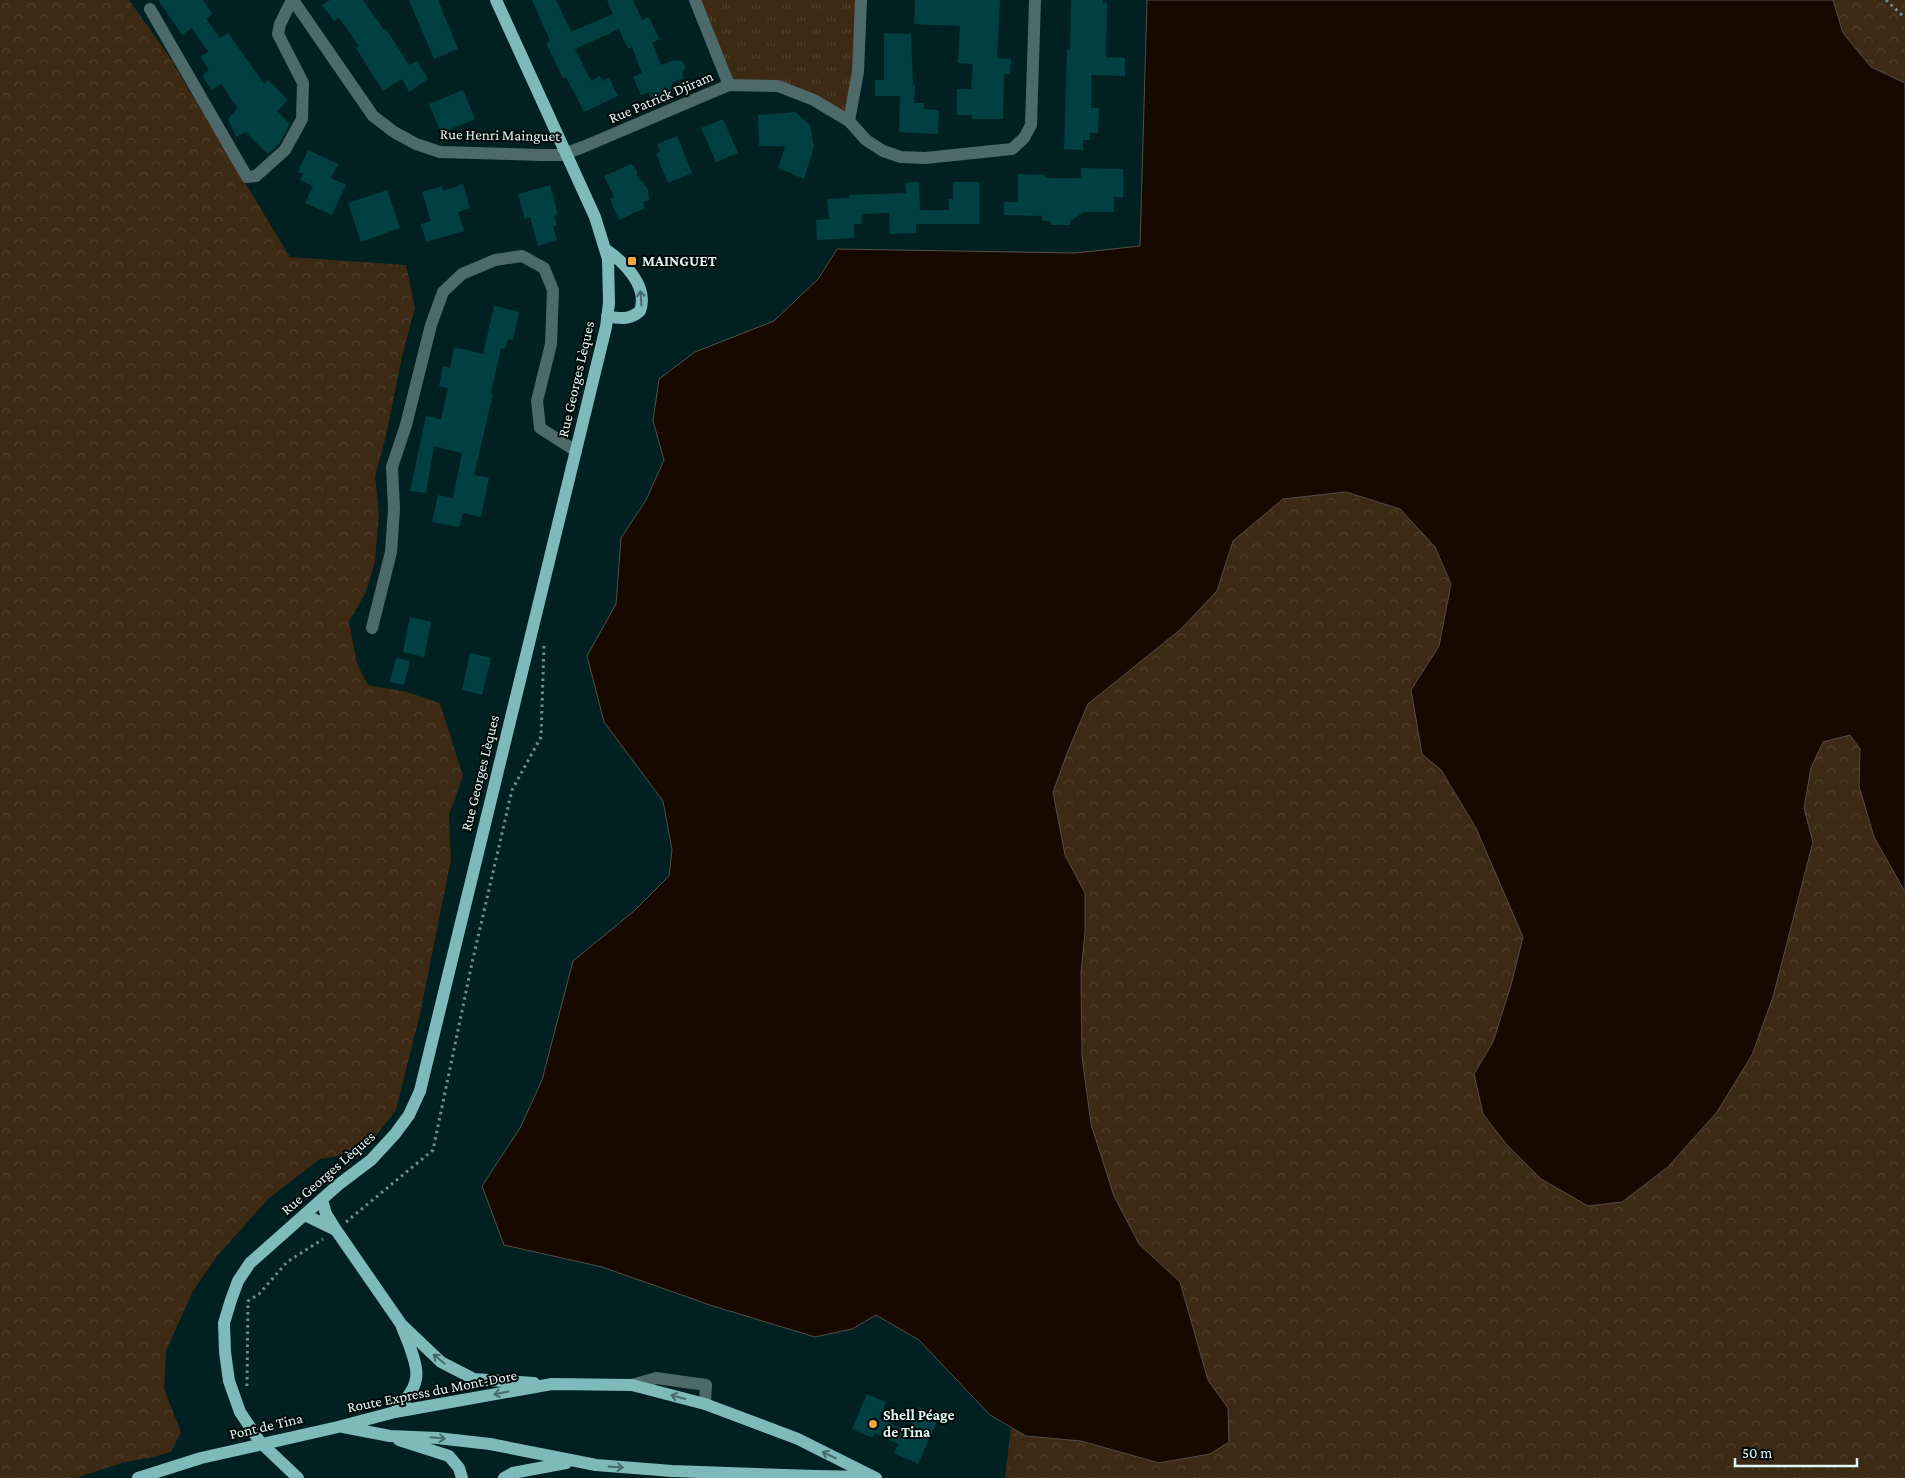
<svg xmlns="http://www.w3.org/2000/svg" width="1905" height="1478" viewBox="0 0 1905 1478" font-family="'Crimson Pro',serif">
  <defs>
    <pattern id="forest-crowns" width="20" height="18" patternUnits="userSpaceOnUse" patternTransform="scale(1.25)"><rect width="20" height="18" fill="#3c2a14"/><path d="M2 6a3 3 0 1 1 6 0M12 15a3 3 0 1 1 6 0" fill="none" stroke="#4f3f2b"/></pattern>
    <pattern id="park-tufts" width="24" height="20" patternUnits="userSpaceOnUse" patternTransform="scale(1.25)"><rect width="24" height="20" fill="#3c2a14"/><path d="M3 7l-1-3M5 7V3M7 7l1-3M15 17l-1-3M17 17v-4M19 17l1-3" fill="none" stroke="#4f3f2b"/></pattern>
  </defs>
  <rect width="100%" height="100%" fill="#002021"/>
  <path fill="url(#forest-crowns)" d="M0,0H129L168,55L290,257L406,265L415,308L403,352L385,440L375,477L379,513L375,562L365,594L349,621L357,664L368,685L407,692L440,703L463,776L449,815L451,860L420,1014L396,1110L371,1142L339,1156L320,1159L268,1199L217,1256L192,1293L166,1351L164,1389L181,1432L171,1452L150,1458L125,1462L76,1478H0Z
    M1833,0H1905V83L1871,67L1843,33Z
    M1346,492L1400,509L1435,547L1451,584L1439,646L1411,690L1422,754L1441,770L1476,828L1523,937L1511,985L1493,1042L1474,1074L1483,1114L1506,1144L1541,1179L1717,1112L1752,1055L1773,997L1813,843L1804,808L1811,768L1823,742L1850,735L1860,749L1859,786L1874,837L1905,892V1478H1005L1011,1427L1026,1436L1081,1441L1159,1463L1228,1408L1208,1380L1180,1282L1139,1244L1114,1196L1091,1124L1082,1056L1081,973L1085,932V893L1065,855L1053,792L1068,751L1088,704L1181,629L1217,591L1233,541L1283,499Z"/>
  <path fill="url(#park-tufts)" d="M695,0H861L849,121L778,86L729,85Z"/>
  <path fill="#180900" stroke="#54504a" d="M1147,0H1833L1843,33L1871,67L1905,83V892L1874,837L1859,786L1860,749L1850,735L1823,742L1811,768L1804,808L1813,842L1773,997L1752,1055L1717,1112L1668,1167L1622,1202L1588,1206L1541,1179L1506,1144L1483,1114L1474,1074L1493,1042L1511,985L1523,937L1476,828L1441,770L1422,754L1411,690L1439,646L1451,584L1435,547L1400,509L1346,492L1283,499L1233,541L1217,591L1181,629L1088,704L1068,751L1053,792L1065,855L1085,893V932L1081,973L1082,1056L1091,1124L1114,1196L1139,1244L1180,1282L1208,1380L1228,1408L1229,1442L1210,1454L1159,1463L1081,1441L1026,1436L990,1415L919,1340L876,1315L852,1329L815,1337L713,1306L602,1267L504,1245L482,1186L520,1128L542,1080L573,961L634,911L669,876L672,850L663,801L604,722L587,656L616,604L621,538L646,500L664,460L653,421L659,379L695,352L774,321L819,278L837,249L1075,253L1140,246Z"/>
  <path fill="#004042" d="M158,0H203L212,14L206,19L220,38L228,33L264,84L268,80L288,100L277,111L290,124L279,144L268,154L246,132L236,137L228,119L238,108L221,84L212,90L202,76L209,70L200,57L208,52L192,28L182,35Z
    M330,0H363L384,30L386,29L409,65L417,61L428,79L409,92L402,79L383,91L356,48L359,46L339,18L334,21L322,5Z
    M409,0H438L458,49L434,59Z
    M532,0H556L571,32L613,14L607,0H633L642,20L649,17L659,39L652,43L661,65L674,60L682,61L686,68L682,73L684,78L672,83L674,90L651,100L649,92L641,95L633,77L642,73L632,47L628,49L619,29L575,49L591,81L600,76L602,81L609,78L618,96L584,112L566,77L563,79L546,43L550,41Z
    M915,0H1000L997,58L1011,59L1010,74H1004L1003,119H972V115H957V89H971L973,64L958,63L960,26L914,24Z
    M1071,0H1103V3H1107L1106,57L1125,58V76L1091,75V108H1099L1098,133H1090V140H1083V150L1064,149L1067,50H1070Z
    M884,33L911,34L913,85H915L914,103H924V109L939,110L938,134L899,132L900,96H875V80H884Z
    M463,90L475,119L441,133L429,104Z
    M795,112L810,125L814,147L804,179L778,168L785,146H759L758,115Z
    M723,119L738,153L716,162L701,128Z
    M677,136L692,173L668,183L656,154L660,151L657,144Z
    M308,150L338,164L331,178L346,185L332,215L305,203L313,186L300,180L303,174L298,172Z
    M631,164L637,170V176L648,189L649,200L643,202L645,208L619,220L610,199L614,197L604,176Z
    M1081,168L1123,169V197H1114V212H1084L1070,221V225H1051L1050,221H1042V216L1004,215V202H1018V174L1045,175V178H1081Z
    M919,182L920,210H949V199H953V182H979V224H916V233L890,234L889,213L861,214L862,224H854V238L817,240L816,220L829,219L827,199L849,198V195L906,193L905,183Z
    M463,184L470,208L458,212L464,231L426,242L421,224L431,221L422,192L442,186L443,191Z
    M550,185L558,215L554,216L557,225L553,227L557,240L538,246L530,217L525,219L518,194Z
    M387,190L400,228L361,242L348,203Z
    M494,306L519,312L513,340L508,339L505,349L501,348L491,393L493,394L474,475L489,478L481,517L463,513L459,527L432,522L438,495L453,498L462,453L434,446L426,493L410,491L426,416L441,419L448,388L439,386L443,366L450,368L454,347L483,354Z
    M410,617L431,622L424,657L403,652Z
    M470,653L491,658L482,695L462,690Z
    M396,658L410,661L404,685L390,682Z
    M867,1394L886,1402L879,1418L908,1432L919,1407L939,1417L918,1464L894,1453L898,1444L875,1433L872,1438L852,1429Z"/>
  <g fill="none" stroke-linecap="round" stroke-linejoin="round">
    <path stroke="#738e8e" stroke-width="3" stroke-dasharray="2.5 4" stroke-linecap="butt" d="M1886,0L1905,18
      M346,1222L433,1150L472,963L512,790L541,737L544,645
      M247,1386L248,1301L259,1294L287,1262L323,1239"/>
    <path stroke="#4e696a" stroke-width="12" d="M293,0L373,116L394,132L416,144L440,152L542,155H561L583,147L729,85L778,86L814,100L849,121L866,140L883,151L901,157L925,158L1012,149L1024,138L1031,125L1035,0
      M695,0L729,85
      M150,9L247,177L256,176L285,150L302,119L303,83L278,34L280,24L292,0
      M849,121L858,72L861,0
      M372,628L391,552L394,509L392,467L406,425L431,325L443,292L462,274L495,260L522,256L544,268L553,290L551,344L537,401L540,428L576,451
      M632,1385L656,1378L706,1385L705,1404"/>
    <path stroke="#7fbabb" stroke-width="12" d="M605,249C624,262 649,286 640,311C630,320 620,319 607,316
      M322,1200L326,1214L336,1230L401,1324L441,1362L474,1379L534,1383
      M305,1215L336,1230
      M395,1412C403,1403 414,1391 416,1379C419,1365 407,1340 402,1327
      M343,1427L390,1436L437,1438L490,1444L596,1465L672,1471L815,1476L869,1477
      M399,1440L449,1456L459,1468L462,1478
      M138,1478L201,1458L338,1427L395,1412L552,1384L632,1385L705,1404L798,1439L876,1478
      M298,1478L260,1442L240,1412L229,1381L225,1352L224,1323L231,1300L238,1281L250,1263L338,1185L371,1160L395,1134L409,1115L420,1091L606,327L609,303L608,259L595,217L496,0
      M504,1478L513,1473L566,1463"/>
  </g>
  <defs><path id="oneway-shaft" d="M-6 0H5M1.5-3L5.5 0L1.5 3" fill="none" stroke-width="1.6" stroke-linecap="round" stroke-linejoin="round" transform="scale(1.25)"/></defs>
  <g stroke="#466a6a">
    <use href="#oneway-shaft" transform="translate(641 298) rotate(-94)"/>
    <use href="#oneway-shaft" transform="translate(439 1359) rotate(-141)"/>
    <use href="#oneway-shaft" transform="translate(501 1393) rotate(169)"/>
    <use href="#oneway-shaft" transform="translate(678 1397) rotate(-165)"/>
    <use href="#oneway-shaft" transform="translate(438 1438) rotate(5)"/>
    <use href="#oneway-shaft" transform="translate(829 1455) rotate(-153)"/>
    <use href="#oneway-shaft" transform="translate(616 1467) rotate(4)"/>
  </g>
  <g fill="#f0a73e" stroke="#000808" stroke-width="2">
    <rect x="627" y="256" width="10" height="10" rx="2.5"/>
    <circle cx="873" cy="1424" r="5"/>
  </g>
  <g text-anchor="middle" stroke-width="4" stroke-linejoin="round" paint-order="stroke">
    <g font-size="15" fill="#e1f7f7" stroke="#000808">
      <text transform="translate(661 97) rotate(-23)" y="5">Rue Patrick Djiram</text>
      <text transform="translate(500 135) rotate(1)" y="5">Rue Henri Mainguet</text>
      <text transform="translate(576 379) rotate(-77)" y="5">Rue Georges Lèques</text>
      <text transform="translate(480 773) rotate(-76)" y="5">Rue Georges Lèques</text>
      <text transform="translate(328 1173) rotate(-41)" y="5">Rue Georges Lèques</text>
      <text transform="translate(432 1391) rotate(-11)" y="5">Route Express du Mont-Dore</text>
      <text transform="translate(266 1426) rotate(-13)" y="5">Pont de Tina</text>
    </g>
    <g font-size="15" font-weight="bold" fill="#e1f7f7" stroke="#000808" text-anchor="start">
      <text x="642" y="266">MAINGUET</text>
      <text x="883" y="1420">Shell Péage<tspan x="883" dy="17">de Tina</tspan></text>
    </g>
  </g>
  <path d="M1735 1458v8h122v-8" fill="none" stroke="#e1f7f7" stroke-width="2.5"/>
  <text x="1742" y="1458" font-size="15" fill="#e1f7f7" stroke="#000808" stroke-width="4" paint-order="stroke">50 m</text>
</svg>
